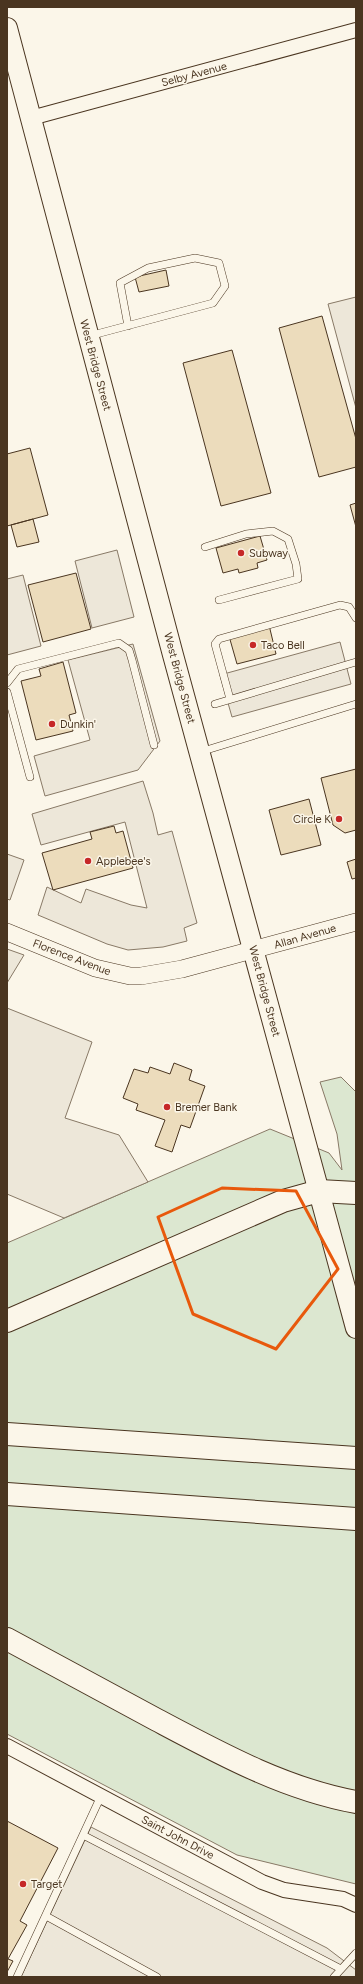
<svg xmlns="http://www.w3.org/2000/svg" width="363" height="1984" viewBox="0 0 363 1984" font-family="Figtree,sans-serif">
  <rect width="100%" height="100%" fill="#fbf6e9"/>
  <path fill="#dce7d0" stroke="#887966" d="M341,1077L356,1092V1884L237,1855L7,1734V1243L270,1129L329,1153L342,1170L337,1134L320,1082Z"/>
  <path fill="#ede7d9" stroke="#887966" d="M356,297V408L328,304Z
    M117,550L134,617L92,628L75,561Z
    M23,575L41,646L7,655V579Z
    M340,642L351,684L232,717L220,675Z
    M133,644L160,741L138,770L45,796L34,756L90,740L68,660Z
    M143,781L153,813L158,835L172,831L197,923L184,928L187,941L163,947L128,950L107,944L38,915L47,887L81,903L86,889L131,905L147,908L125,822L41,845L32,814Z
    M7,854L24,860L10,900L7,899Z
    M7,949L24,955L7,983Z
    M7,1008L92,1042L65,1118L119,1135L148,1182L64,1218L7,1194Z
    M91,1827L327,1948L356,1970V1977H21Z"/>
  <path fill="#ecdcbc" stroke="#4a3520" d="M166,270L169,286L139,292L135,277Z
    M322,316L356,439V467L319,477L279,328Z
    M232,350L271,493L221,506L183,363Z
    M30,448L48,515L7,526V454Z
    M356,503V527L350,505Z
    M33,519L39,542L17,547L11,525Z
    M260,536L267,560L257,563L258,568L239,573L238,569L223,573L216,548Z
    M76,573L91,629L43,642L28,585Z
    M269,625L276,654L237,664L229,636Z
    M63,662L76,713L69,715L73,731L36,740L21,681L41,676L39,669Z
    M356,769V830L345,833L333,825L321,778Z
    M309,799L321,845L281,855L269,810Z
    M114,826L116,833L123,831L133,868L53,890L42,853L92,839L90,832Z
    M356,859V878L352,879L347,862Z
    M174,1063L192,1070L189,1080L205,1086L190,1128L181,1125L172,1152L155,1146L165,1120L136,1110L138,1104L123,1098L134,1069L148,1073L150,1067L170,1074Z
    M7,1821L58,1848L20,1921L27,1925L8,1959L13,1961L7,1972Z"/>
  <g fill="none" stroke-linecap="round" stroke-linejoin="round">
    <g stroke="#4a3520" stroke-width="8">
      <path id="service" d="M89,336L213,303L225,286L219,263L195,258L148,268L120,283L128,326
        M205,547L246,534L273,531L288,539L296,564L298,579L219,600
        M7,683L18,669L119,643L129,650L132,660L154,745
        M7,692L30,777
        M230,699L215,644L219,639L340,605L349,607L356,618
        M215,704L356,662
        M200,752L356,704
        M83,1835L341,1969
        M46,1916L157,1977
        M17,1977L101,1796
        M334,1977L356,1953"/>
    </g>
    <g stroke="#4a3520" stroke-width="16">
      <path id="minor" d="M31,118L356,30
        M7,1746L262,1882L284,1890L343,1899L356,1905"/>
    </g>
    <g stroke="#4a3520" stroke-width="18">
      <path id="tertiary" d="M7,932L95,968L130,976H141L182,969L356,922"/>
    </g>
    <g stroke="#4a3520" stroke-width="22">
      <path id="secondary" d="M7,28L173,655L356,1328"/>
    </g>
    <g stroke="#4a3520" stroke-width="24">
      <path id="motorway" d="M7,1321L283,1201L319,1191L356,1193
        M7,1434L356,1458
        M7,1494L356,1519
        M7,1639C57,1666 107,1693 157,1720C221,1754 285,1789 356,1802"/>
    </g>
    <use href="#service" stroke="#fbf6e9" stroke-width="7"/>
    <use href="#minor" stroke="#fbf6e9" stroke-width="14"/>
    <use href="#tertiary" stroke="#fbf6e9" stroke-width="17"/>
    <use href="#secondary" stroke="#fbf6e9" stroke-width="20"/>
    <use href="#motorway" stroke="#fbf6e9" stroke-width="22"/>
  </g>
  <path fill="none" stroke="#e8590c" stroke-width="3" stroke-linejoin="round" d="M222,1188L296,1191L338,1269L276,1349L193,1314L158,1217Z"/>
  <g fill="#c62828" stroke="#fbf6e9" stroke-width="1.5">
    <circle cx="241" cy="553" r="4"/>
    <circle cx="253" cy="645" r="4"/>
    <circle cx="52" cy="724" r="4"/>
    <circle cx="339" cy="819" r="4"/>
    <circle cx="88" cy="861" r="4"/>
    <circle cx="167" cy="1107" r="4"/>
    <circle cx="23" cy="1884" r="4"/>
  </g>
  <g text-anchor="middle" stroke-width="3" stroke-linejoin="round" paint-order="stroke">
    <g font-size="11" fill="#4a3520" stroke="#fbf6e9">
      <text transform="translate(194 74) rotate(-15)" y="4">Selby Avenue</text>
      <text transform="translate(96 365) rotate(75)" y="4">West Bridge Street</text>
      <text transform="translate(180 678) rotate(75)" y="4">West Bridge Street</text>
      <text transform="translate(305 936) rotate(-16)" y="4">Allan Avenue</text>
      <text transform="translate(72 957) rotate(21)" y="4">Florence Avenue</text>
      <text transform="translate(265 991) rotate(75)" y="4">West Bridge Street</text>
      <text transform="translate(178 1837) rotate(28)" y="4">Saint John Drive</text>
    </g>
    <g font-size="11" fill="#4a3520" stroke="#fbf6e9" text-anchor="start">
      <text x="249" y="557">Subway</text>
      <text x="261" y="649">Taco Bell</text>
      <text x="60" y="728">Dunkin'</text>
      <text x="331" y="823" text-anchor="end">Circle K</text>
      <text x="96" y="865">Applebee's</text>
      <text x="175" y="1111">Bremer Bank</text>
      <text x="31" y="1888">Target</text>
    </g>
  </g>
  <rect width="363" height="1984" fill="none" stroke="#4a3520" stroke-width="16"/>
</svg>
